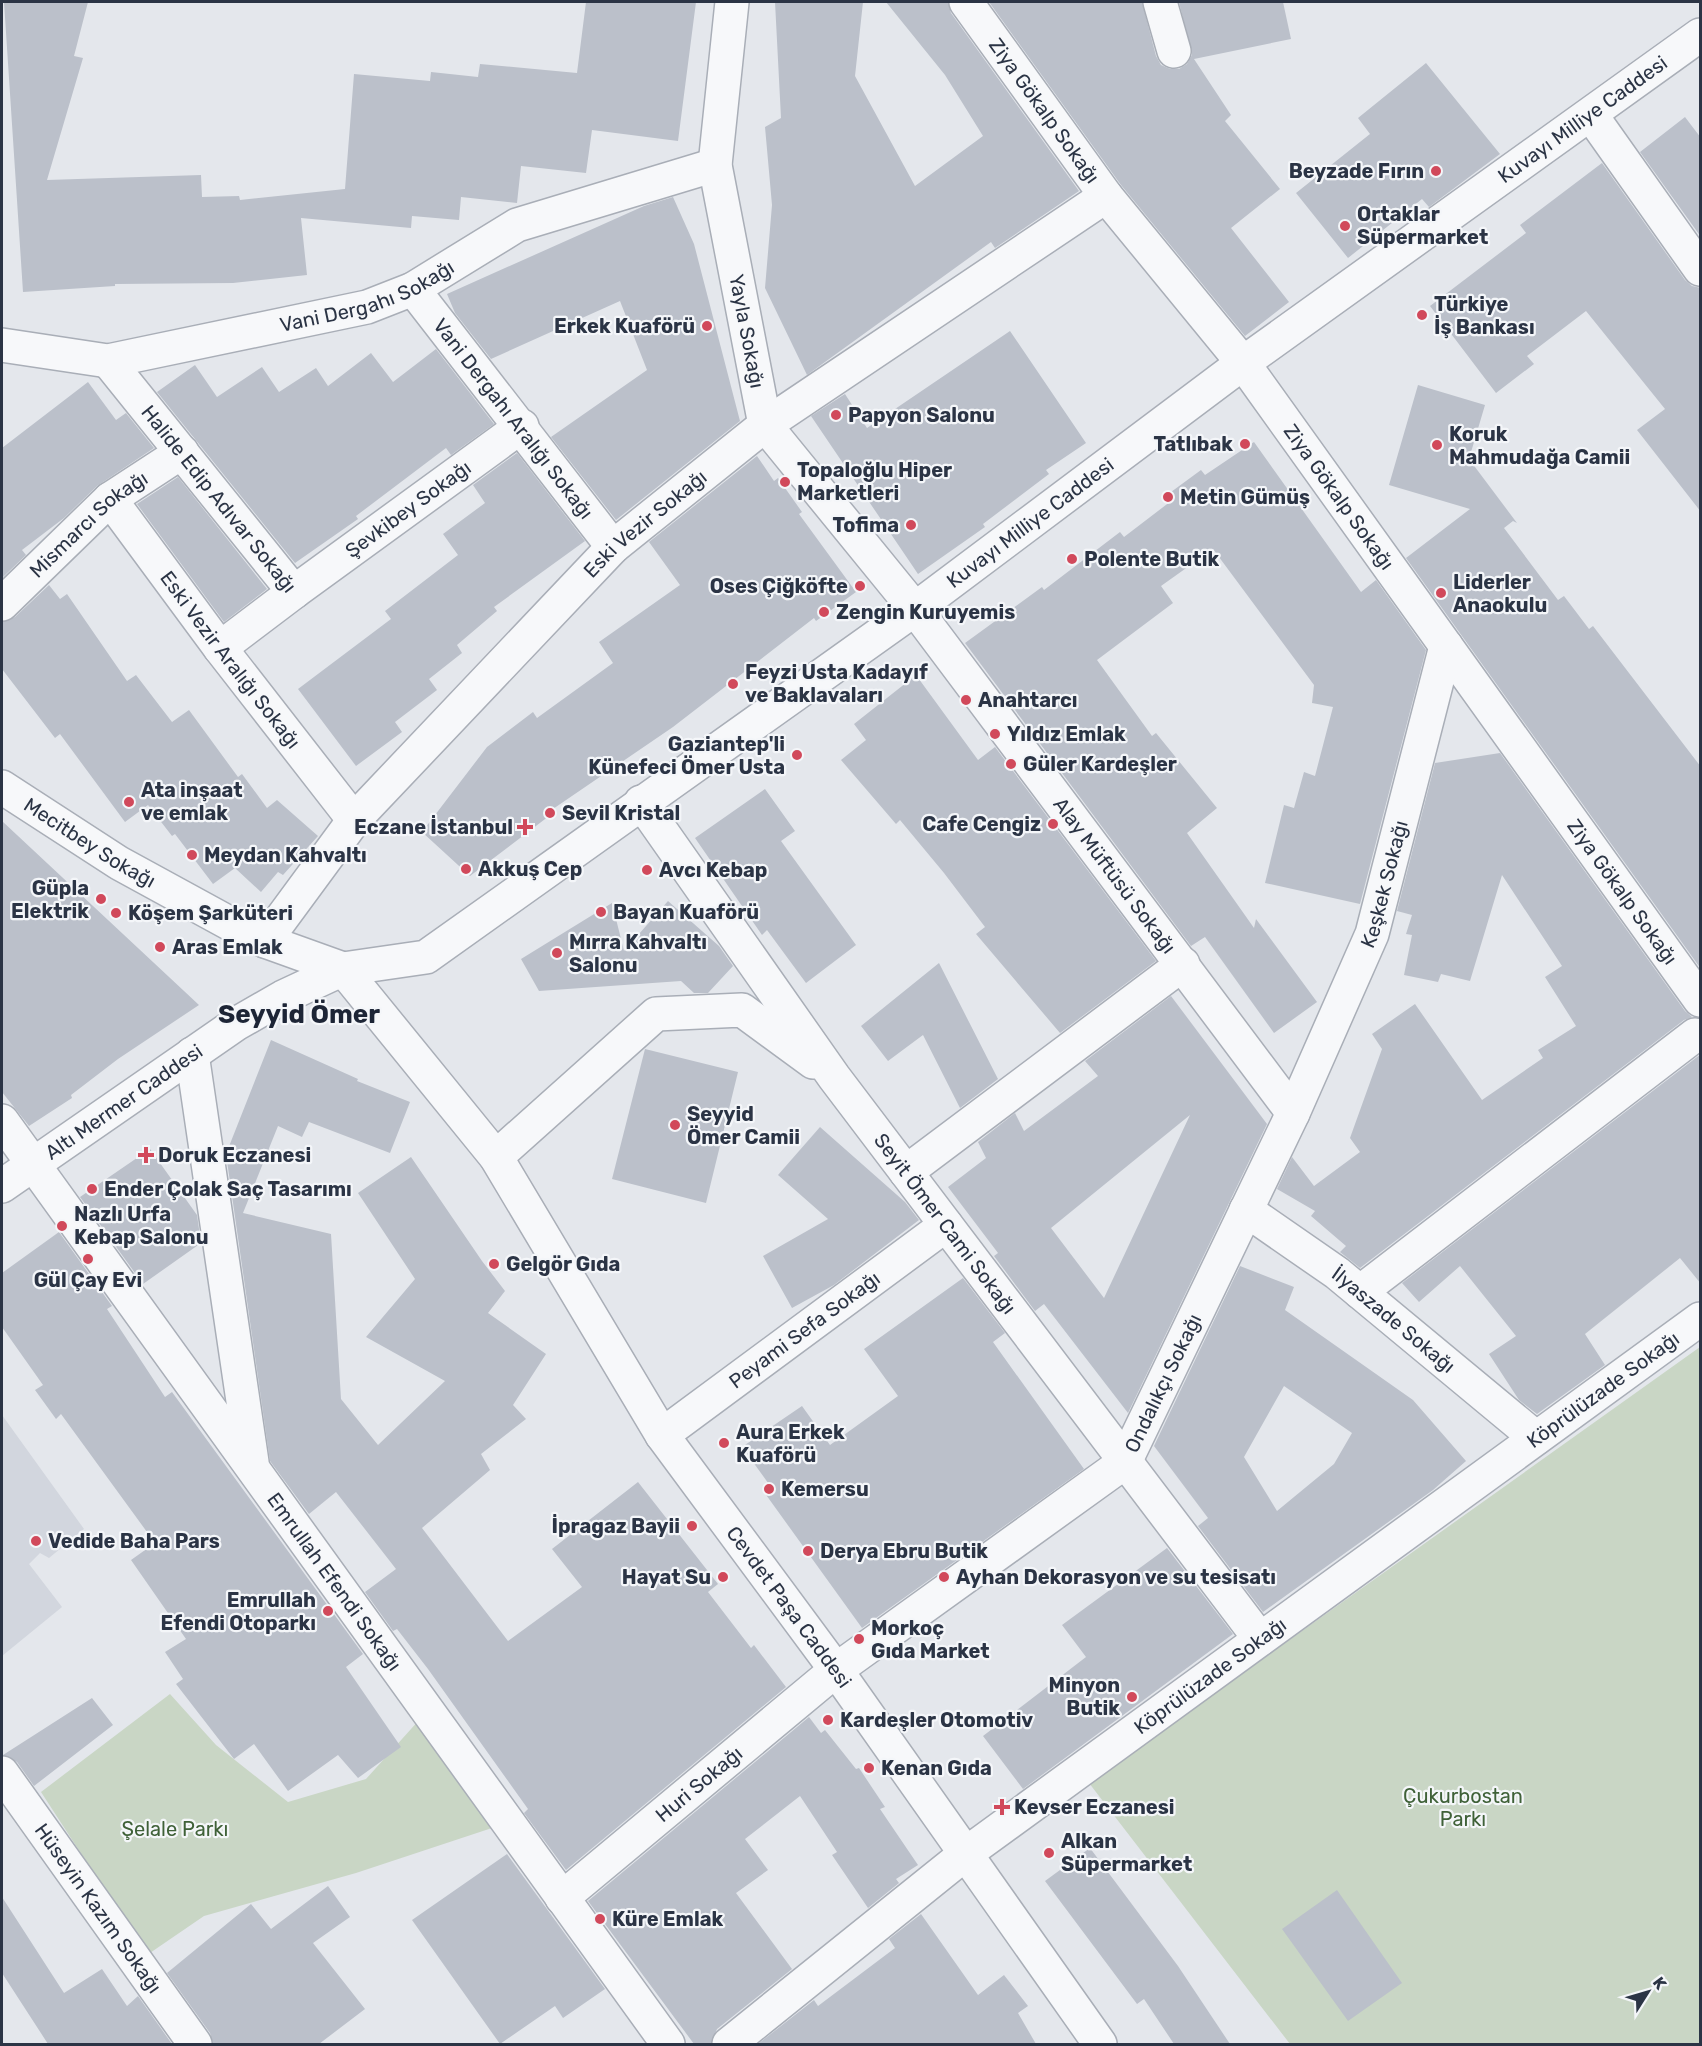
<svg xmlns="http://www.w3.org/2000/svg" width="1702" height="2046" viewBox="0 0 1702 2046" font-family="Rubik,sans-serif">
  <rect width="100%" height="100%" fill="#e4e7ec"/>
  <path fill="#d2d6de" d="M2,1415L84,1529L49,1558L40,1553L29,1564L62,1607L2,1656Z"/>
  <path fill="#c9d6c5" d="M1700,1347V2044H1290L1089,1783Z
    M170,1694L216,1745L288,1802L366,1779L420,1719L495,1827L356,1873L204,1916L147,1955L41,1792Z"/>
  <path fill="#bbc0ca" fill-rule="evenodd" d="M4,2H88L74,56L83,58L47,180L201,175L202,197L239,196L240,200L345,189L354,74L430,81L431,72L478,77L480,64L577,73L586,2H696L678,141L592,130L586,173L521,166L517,203L461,197L459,220L412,216L411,228L301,218L307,275L233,283L115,284V286L23,292Z
    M775,2H863L855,76L915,186L983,136L945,75L886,2H948L951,13L1079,191L995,248L991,242L807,375L765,288L772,205L765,127L781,118Z
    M989,2H1142L1156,56L1161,65L1170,69H1179L1187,64L1192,55L1179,2H1283L1291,39L1194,59L1231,115L1225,121L1280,189L1231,228L1289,302L1245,336L1121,185Z
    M1426,63L1500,154L1429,207L1422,199L1348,258L1296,193L1370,134L1358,118Z
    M1685,117L1701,138V237L1640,152Z
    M1602,163L1685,280L1692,286L1701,288V512L1637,430L1665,409L1586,311L1527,356L1534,364L1496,393L1430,306L1526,233L1520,225Z
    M673,197L694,244L740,421L616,520L551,437L647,370L620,301L491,359L455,313L447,294L644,206Z
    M1010,331L1086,443L1046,470L1049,474L983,524L985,527L918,574L811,416L845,394L867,428Z
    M436,349L494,424L451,455L446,448L356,516L358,519L295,563L157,392L195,365L217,397L262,367L279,392L316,368L328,386L371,353L393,382Z
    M88,382L116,420L126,413L154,448L97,486L64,518L22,550L26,555L2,578V448Z
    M1418,385L1485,405L1469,459L1517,523L1513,521L1504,528L1558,600L1564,596L1589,629L1593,626L1701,767V969L1406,558L1470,509L1389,485Z
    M1254,442L1361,592L1376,580L1426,650L1360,904L1265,883L1284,805L1294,808L1304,772L1315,776L1333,707L1312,703L1314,685L1213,549L1161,586L1173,603L1097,660L1152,736L1156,733L1217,808L1187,833L1254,928L1256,919L1317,1002L1274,1033L1205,937L1191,946L965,643L1042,587L1044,590L1120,532L1124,537L1175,498L1171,492L1201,470L1205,475Z
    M517,453L585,541L494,607L497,611L457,645L462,653L429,679L437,690L395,722L402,732L356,766L298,689L391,619L385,611L458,555L443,534L485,503L473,485Z
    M757,456L774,481L778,478L802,512L799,514L856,592L816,621L814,618L673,727L550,811L553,813L470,876L422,832L487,747L533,712L537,718L613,663L599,642L680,585L649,542Z
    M178,477L267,589L224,622L137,504Z
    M49,585L60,599L67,594L127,681L136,675L172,722L189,710L238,777L242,774L267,808L277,800L318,836L283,875L278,872L261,892L235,868L213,884L175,834L172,836L148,805L125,822L60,734L55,738L2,669V622L15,617Z
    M916,675L978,760L995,747L1156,961L1060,1033L976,934L985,927L944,873L900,820L896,824L841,760L866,740L854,724Z
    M1500,753L1685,1011L1692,1017L1684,1020L1360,1268L1340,1252L1346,1246L1311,1216L1315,1211L1277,1189L1292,1157L1314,1186L1360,1152L1350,1138L1382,1049L1372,1034L1415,1004L1482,1100L1543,1058L1538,1050L1576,1026L1545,977L1562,966L1502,875L1470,981L1441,974L1438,982L1404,975L1412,935L1406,934L1412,915L1397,911L1435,763Z
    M765,789L795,831L781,841L856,945L806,983L767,930L762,935L695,838Z
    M2,821L199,1005L118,1059L71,1095L72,1098L29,1126L2,1092Z
    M668,901L719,946L733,966L708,993H694L681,981L539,991L521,959L612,903L624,951Z
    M939,963L998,1079L960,1108L923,1035L888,1061L861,1026Z
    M1171,996L1267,1124L1128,1413L1044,1304L1035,1311L994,1256L998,1253L948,1187L986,1158L978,1142L1015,1113L1024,1131L1098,1076L1085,1061ZM1190,1115L1104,1298L1051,1228Z
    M271,1040L358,1079L357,1081L410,1102L390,1153L309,1122L302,1137L278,1126L243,1213L331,1234L341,1399L378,1445L445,1381L366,1337L415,1279L358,1193L411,1157L482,1261L505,1291L488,1313L546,1354L513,1405L526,1419L481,1454L490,1470L422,1528L508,1641L582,1587L552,1549L638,1482L718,1584L708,1592L751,1648L754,1645L786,1687L566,1870L524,1813L528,1809L428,1669L397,1629L393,1631L365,1592L396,1569L336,1492L309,1514L270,1461L226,1154Z
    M645,1049L738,1072L706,1203L612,1179Z
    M1701,1054V1284L1680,1258L1585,1334L1605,1365L1537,1414L1519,1400L1489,1354L1516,1336L1460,1266L1419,1302L1402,1283Z
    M820,1127L905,1202L919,1220L834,1285L792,1308L763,1256L828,1219L778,1175Z
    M150,1149L197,1215L201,1243L143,1284L80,1197Z
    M59,1232L112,1306L107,1309L165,1397L172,1392L363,1654L346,1667L401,1747L358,1778L338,1755L288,1791L254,1744L234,1759L176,1684L183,1679L165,1652L186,1639L131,1560L155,1543L61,1414L56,1419L35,1390L43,1385L2,1327V1273Z
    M1240,1266L1294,1287L1285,1310L1413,1400L1466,1461L1433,1490L1263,1612L1198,1526L1208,1518L1154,1446ZM1284,1386L1352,1433L1334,1464L1277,1511L1244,1457Z
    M963,1278L1005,1333L993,1342L1084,1469L862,1628L764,1492L771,1487L742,1447L802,1406L830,1445L898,1396L864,1349Z
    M1167,1548L1233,1634L1023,1789L983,1736L1086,1657L1062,1625Z
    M92,1698L113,1725L34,1786L17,1762L3,1755Z
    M809,1717L821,1733L825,1730L856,1769L859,1768L885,1807L880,1809L918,1865L896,1879L899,1883L868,1908L832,1855L837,1852L800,1796L745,1839L768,1870L736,1893L792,1969L717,2029L711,2044H694L588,1901Z
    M1090,1848L1178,1966L1230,2044H1174L1144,1999L1137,2004L1045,1881Z
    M507,1854L605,1989L563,2018L555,2006L500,2044L412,1920Z
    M328,1886L350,1917L313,1943L365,2009L319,2044H213L210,2033L167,1973L251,1904L271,1929Z
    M1337,1890L1402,1983L1348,2021L1282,1929Z
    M2,1897L64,1993L102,1969L127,2006L138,1996L172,2044H48L2,1973Z
    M921,1914L978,1995L1004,1975L1028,2006L1018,2013L1036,2044H758L814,2000L818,2006L895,1948L889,1939Z"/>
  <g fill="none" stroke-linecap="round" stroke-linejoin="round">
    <g stroke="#a9aeb7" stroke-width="36">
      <g id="minor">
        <path id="s1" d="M732,2L715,165L765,425L915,609L1293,1113"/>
        <path id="s2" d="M966,2L1106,196L1243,363L1700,1000"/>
        <path d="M1160,2L1174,51"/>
        <path d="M1591,115L1700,269"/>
        <path id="s3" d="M413,289L613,547"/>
        <path id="s4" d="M2,345L108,361L367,307L413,289L517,225L715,165"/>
        <path id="s5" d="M108,361L294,592L220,648"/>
        <path id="s6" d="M110,499L220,648L354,820"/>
        <path id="s7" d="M294,592L522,426"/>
        <path id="s8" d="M2,604L110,499L182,452"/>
        <path id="s9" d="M2,787L119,863L238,928L265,941L343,969"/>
        <path id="s10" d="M641,802L834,1077L1260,1639"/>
        <path id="s11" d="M265,941L354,820L613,547L765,425L1106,196"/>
        <path id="s12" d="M343,969L496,1157L662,1435L836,1670L1100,2044"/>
        <path d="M192,1054L252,1462"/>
        <path id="s13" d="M2,1121L668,2044"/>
        <path d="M496,1157L656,1014L742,1010L813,1062"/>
        <path d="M906,1172L1183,964"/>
        <path id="s14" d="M2,1186L236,1024L283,997L343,969L426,957L915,609L1243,363L1700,35"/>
        <path id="s15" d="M1246,1210L1337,1273L1536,1438"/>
        <path d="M1360,1292L1695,1035"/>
        <path id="s16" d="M662,1435L946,1225"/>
        <path id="s17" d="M2,1773L195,2044"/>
        <path id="s18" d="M562,1898L836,1670L1125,1462L1293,1113L1372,934L1446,646"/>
        <path id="s19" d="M729,2044L964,1855L1700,1319"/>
      </g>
    </g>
    <use href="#minor" stroke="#f7f8fa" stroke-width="33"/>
  </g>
  <g fill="#d1495b" stroke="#f4f6f9" stroke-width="2">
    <circle cx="1436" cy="171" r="6"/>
    <circle cx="1345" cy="226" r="6"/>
    <circle cx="1422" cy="315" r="6"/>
    <circle cx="707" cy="326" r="6"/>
    <circle cx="836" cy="415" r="6"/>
    <circle cx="1245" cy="444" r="6"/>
    <circle cx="1437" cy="445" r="6"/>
    <circle cx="785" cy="482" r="6"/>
    <circle cx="1168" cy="497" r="6"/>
    <circle cx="911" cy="525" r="6"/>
    <circle cx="1072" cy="559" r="6"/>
    <circle cx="860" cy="586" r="6"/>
    <circle cx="1441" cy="593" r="6"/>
    <circle cx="824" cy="612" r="6"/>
    <circle cx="733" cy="684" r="6"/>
    <circle cx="966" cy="700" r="6"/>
    <circle cx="995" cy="734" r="6"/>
    <circle cx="797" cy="755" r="6"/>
    <circle cx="1011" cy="764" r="6"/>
    <circle cx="129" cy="802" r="6"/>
    <circle cx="550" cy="813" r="6"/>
    <circle cx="1053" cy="824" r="6"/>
    <path d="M522 818h6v6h6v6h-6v6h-6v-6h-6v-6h6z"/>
    <circle cx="192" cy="855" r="6"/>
    <circle cx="466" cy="869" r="6"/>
    <circle cx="647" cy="870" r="6"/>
    <circle cx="101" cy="899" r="6"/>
    <circle cx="601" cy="912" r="6"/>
    <circle cx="116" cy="913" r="6"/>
    <circle cx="160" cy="947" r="6"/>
    <circle cx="557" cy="953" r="6"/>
    <circle cx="675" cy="1125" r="6"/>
    <path d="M143 1146h6v6h6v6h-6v6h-6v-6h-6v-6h6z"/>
    <circle cx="92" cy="1189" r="6"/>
    <circle cx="62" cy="1226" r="6"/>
    <circle cx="88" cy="1259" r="6"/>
    <circle cx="494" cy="1264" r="6"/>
    <circle cx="724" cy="1443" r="6"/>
    <circle cx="769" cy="1489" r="6"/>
    <circle cx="692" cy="1526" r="6"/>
    <circle cx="36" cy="1541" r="6"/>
    <circle cx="808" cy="1551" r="6"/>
    <circle cx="723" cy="1577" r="6"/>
    <circle cx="944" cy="1577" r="6"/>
    <circle cx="328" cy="1611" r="6"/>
    <circle cx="859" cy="1639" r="6"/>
    <circle cx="1132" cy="1697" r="6"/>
    <circle cx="828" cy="1720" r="6"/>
    <circle cx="869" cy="1768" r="6"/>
    <path d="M999 1798h6v6h6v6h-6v6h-6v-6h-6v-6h6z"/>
    <circle cx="1049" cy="1853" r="6"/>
    <circle cx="600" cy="1919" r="6"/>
  </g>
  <g text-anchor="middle" stroke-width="4.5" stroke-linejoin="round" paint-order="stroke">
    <g font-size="20" fill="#2b3445" stroke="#f4f6f9">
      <text dy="7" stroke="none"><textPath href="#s2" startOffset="134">Ziya Gökalp Sokağı</textPath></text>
      <text dy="7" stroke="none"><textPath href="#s14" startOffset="1917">Kuvayı Milliye Caddesi</textPath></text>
      <text dy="7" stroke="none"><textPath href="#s4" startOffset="375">Vani Dergahı Sokağı</textPath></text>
      <text dy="7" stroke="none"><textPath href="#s1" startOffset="333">Yayla Sokağı</textPath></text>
      <text dy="7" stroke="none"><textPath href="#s3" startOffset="164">Vani Dergahı Aralığı Sokağı</textPath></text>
      <text dy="7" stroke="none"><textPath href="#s2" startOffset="620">Ziya Gökalp Sokağı</textPath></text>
      <text dy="7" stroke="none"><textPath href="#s5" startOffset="177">Halide Edip Adıvar Sokağı</textPath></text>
      <text dy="7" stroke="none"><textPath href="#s7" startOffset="141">Şevkibey Sokağı</textPath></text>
      <text dy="7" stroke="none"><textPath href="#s14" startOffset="1233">Kuvayı Milliye Caddesi</textPath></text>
      <text dy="7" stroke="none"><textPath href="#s11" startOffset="566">Eski Vezir Sokağı</textPath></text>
      <text dy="7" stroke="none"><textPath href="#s8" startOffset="118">Mismarcı Sokağı</textPath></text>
      <text dy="7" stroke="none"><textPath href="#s6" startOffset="201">Eski Vezir Aralığı Sokağı</textPath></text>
      <text dy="7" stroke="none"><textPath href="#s9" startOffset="104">Meсitbey Sokağı</textPath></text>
      <text dy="7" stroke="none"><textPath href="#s1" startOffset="999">Alay Müftüsü Sokağı</textPath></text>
      <text dy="7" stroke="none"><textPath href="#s18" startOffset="1347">Keşkek Sokağı</textPath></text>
      <text dy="7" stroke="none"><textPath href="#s2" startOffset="1106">Ziya Gökalp Sokağı</textPath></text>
      <text dy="7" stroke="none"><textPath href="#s14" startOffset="148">Altı Mermer Caddesi</textPath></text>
      <text dy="7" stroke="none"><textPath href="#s10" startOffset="520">Seyit Ömer Cami Sokağı</textPath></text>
      <text dy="7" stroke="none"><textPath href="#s15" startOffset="184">İlyaszade Sokağı</textPath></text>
      <text dy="7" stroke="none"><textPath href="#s16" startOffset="177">Peyami Sefa Sokağı</textPath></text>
      <text dy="7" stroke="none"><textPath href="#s18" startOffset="800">Ondalıkçı Sokağı</textPath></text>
      <text dy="7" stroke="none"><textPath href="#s19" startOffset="1092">Köprülüzade Sokağı</textPath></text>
      <text dy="7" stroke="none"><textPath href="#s13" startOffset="568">Emrullah Efendi Sokağı</textPath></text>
      <text dy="7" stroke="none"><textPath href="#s12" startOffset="780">Cevdet Paşa Caddesi</textPath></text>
      <text dy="7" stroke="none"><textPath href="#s19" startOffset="606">Köprülüzade Sokağı</textPath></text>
      <text dy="7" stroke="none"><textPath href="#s18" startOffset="178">Huri Sokağı</textPath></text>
      <text dy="7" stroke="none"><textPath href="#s17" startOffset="166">Hüseyin Kazım Sokağı</textPath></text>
    </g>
    <g font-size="20" font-weight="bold" fill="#2b3445" stroke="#f4f6f9" text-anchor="start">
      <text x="1424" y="178" text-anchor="end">Beyzade Fırın</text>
      <text x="1357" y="221">Ortaklar<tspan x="1357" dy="23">Süpermarket</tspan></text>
      <text x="1434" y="311">Türkiye<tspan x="1434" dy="23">İş Bankası</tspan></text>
      <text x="695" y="333" text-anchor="end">Erkek Kuaförü</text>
      <text x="848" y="422">Papyon Salonu</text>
      <text x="1449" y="441">Koruk<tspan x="1449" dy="23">Mahmudağa Camii</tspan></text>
      <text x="1233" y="451" text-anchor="end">Tatlıbak</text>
      <text x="797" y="477">Topaloğlu Hiper<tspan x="797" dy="23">Marketleri</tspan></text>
      <text x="1180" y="504">Metin Gümüş</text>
      <text x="899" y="532" text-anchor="end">Tofima</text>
      <text x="1084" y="566">Polente Butik</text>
      <text x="1453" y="589">Liderler<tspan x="1453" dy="23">Anaokulu</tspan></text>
      <text x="848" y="593" text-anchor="end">Oses Çiğköfte</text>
      <text x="836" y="619">Zengin Kuruyemis</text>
      <text x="745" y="679">Feyzi Usta Kadayıf<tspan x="745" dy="23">ve Baklavaları</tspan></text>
      <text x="978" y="707">Anahtarcı</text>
      <text x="1007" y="741">Yıldız Emlak</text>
      <text x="785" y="751" text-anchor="end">Gaziantep'li<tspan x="785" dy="23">Künefeci Ömer Usta</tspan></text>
      <text x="1023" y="771">Güler Kardeşler</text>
      <text x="141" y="797">Ata inşaat<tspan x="141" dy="23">ve emlak</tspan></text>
      <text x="562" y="820">Sevil Kristal</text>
      <text x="1041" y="831" text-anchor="end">Cafe Cengiz</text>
      <text x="513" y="834" text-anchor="end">Eczane İstanbul</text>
      <text x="204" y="862">Meydan Kahvaltı</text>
      <text x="478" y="876">Akkuş Cep</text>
      <text x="659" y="877">Avcı Kebap</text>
      <text x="89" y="895" text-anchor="end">Güpla<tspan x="89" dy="23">Elektrik</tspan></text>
      <text x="613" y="919">Bayan Kuaförü</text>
      <text x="128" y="920">Köşem Şarküteri</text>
      <text x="569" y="949">Mırra Kahvaltı<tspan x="569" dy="23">Salonu</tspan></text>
      <text x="172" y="954">Aras Emlak</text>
      <text x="687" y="1121">Seyyid<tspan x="687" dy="23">Ömer Camii</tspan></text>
      <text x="158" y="1162">Doruk Eczanesi</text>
      <text x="104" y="1196">Ender Çolak Saç Tasarımı</text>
      <text x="74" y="1221">Nazlı Urfa<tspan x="74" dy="23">Kebap Salonu</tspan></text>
      <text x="506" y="1271">Gelgör Gıda</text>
      <text x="88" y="1287" text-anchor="middle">Gül Çay Evi</text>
      <text x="736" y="1439">Aura Erkek<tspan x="736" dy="23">Kuaförü</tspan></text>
      <text x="781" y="1496">Kemersu</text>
      <text x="680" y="1533" text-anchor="end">İpragaz Bayii</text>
      <text x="48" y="1548">Vedide Baha Pars</text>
      <text x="820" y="1558">Derya Ebru Butik</text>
      <text x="711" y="1584" text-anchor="end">Hayat Su</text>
      <text x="956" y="1584">Ayhan Dekorasyon ve su tesisatı</text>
      <text x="316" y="1607" text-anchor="end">Emrullah<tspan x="316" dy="23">Efendi Otoparkı</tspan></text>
      <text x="871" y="1635">Morkoç<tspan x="871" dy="23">Gıda Market</tspan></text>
      <text x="1120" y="1692" text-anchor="end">Minyon<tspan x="1120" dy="23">Butik</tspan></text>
      <text x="840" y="1727">Kardeşler Otomotiv</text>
      <text x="881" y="1775">Kenan Gıda</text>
      <text x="1014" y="1814">Kevser Eczanesi</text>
      <text x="1061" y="1848">Alkan<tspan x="1061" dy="23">Süpermarket</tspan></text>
      <text x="612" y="1926">Küre Emlak</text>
    </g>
    <g font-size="20" fill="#3f6138" stroke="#f4f6f9">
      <text x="1463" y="1803">Çukurbostan<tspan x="1463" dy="23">Parkı</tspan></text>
      <text x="175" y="1836">Şelale Parkı</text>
    </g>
    <g font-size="26" font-weight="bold" fill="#1d2536" stroke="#f4f6f9">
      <text x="299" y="1023">Seyyid Ömer</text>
    </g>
  </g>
  <rect width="1702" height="2046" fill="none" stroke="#2b3445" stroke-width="6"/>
  <g transform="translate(1648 1992) rotate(53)" stroke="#f4f6f9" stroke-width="4.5" paint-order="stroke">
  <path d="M0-4.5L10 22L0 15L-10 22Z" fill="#2b3445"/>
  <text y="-9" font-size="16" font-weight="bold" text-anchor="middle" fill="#2b3445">K</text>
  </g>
</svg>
